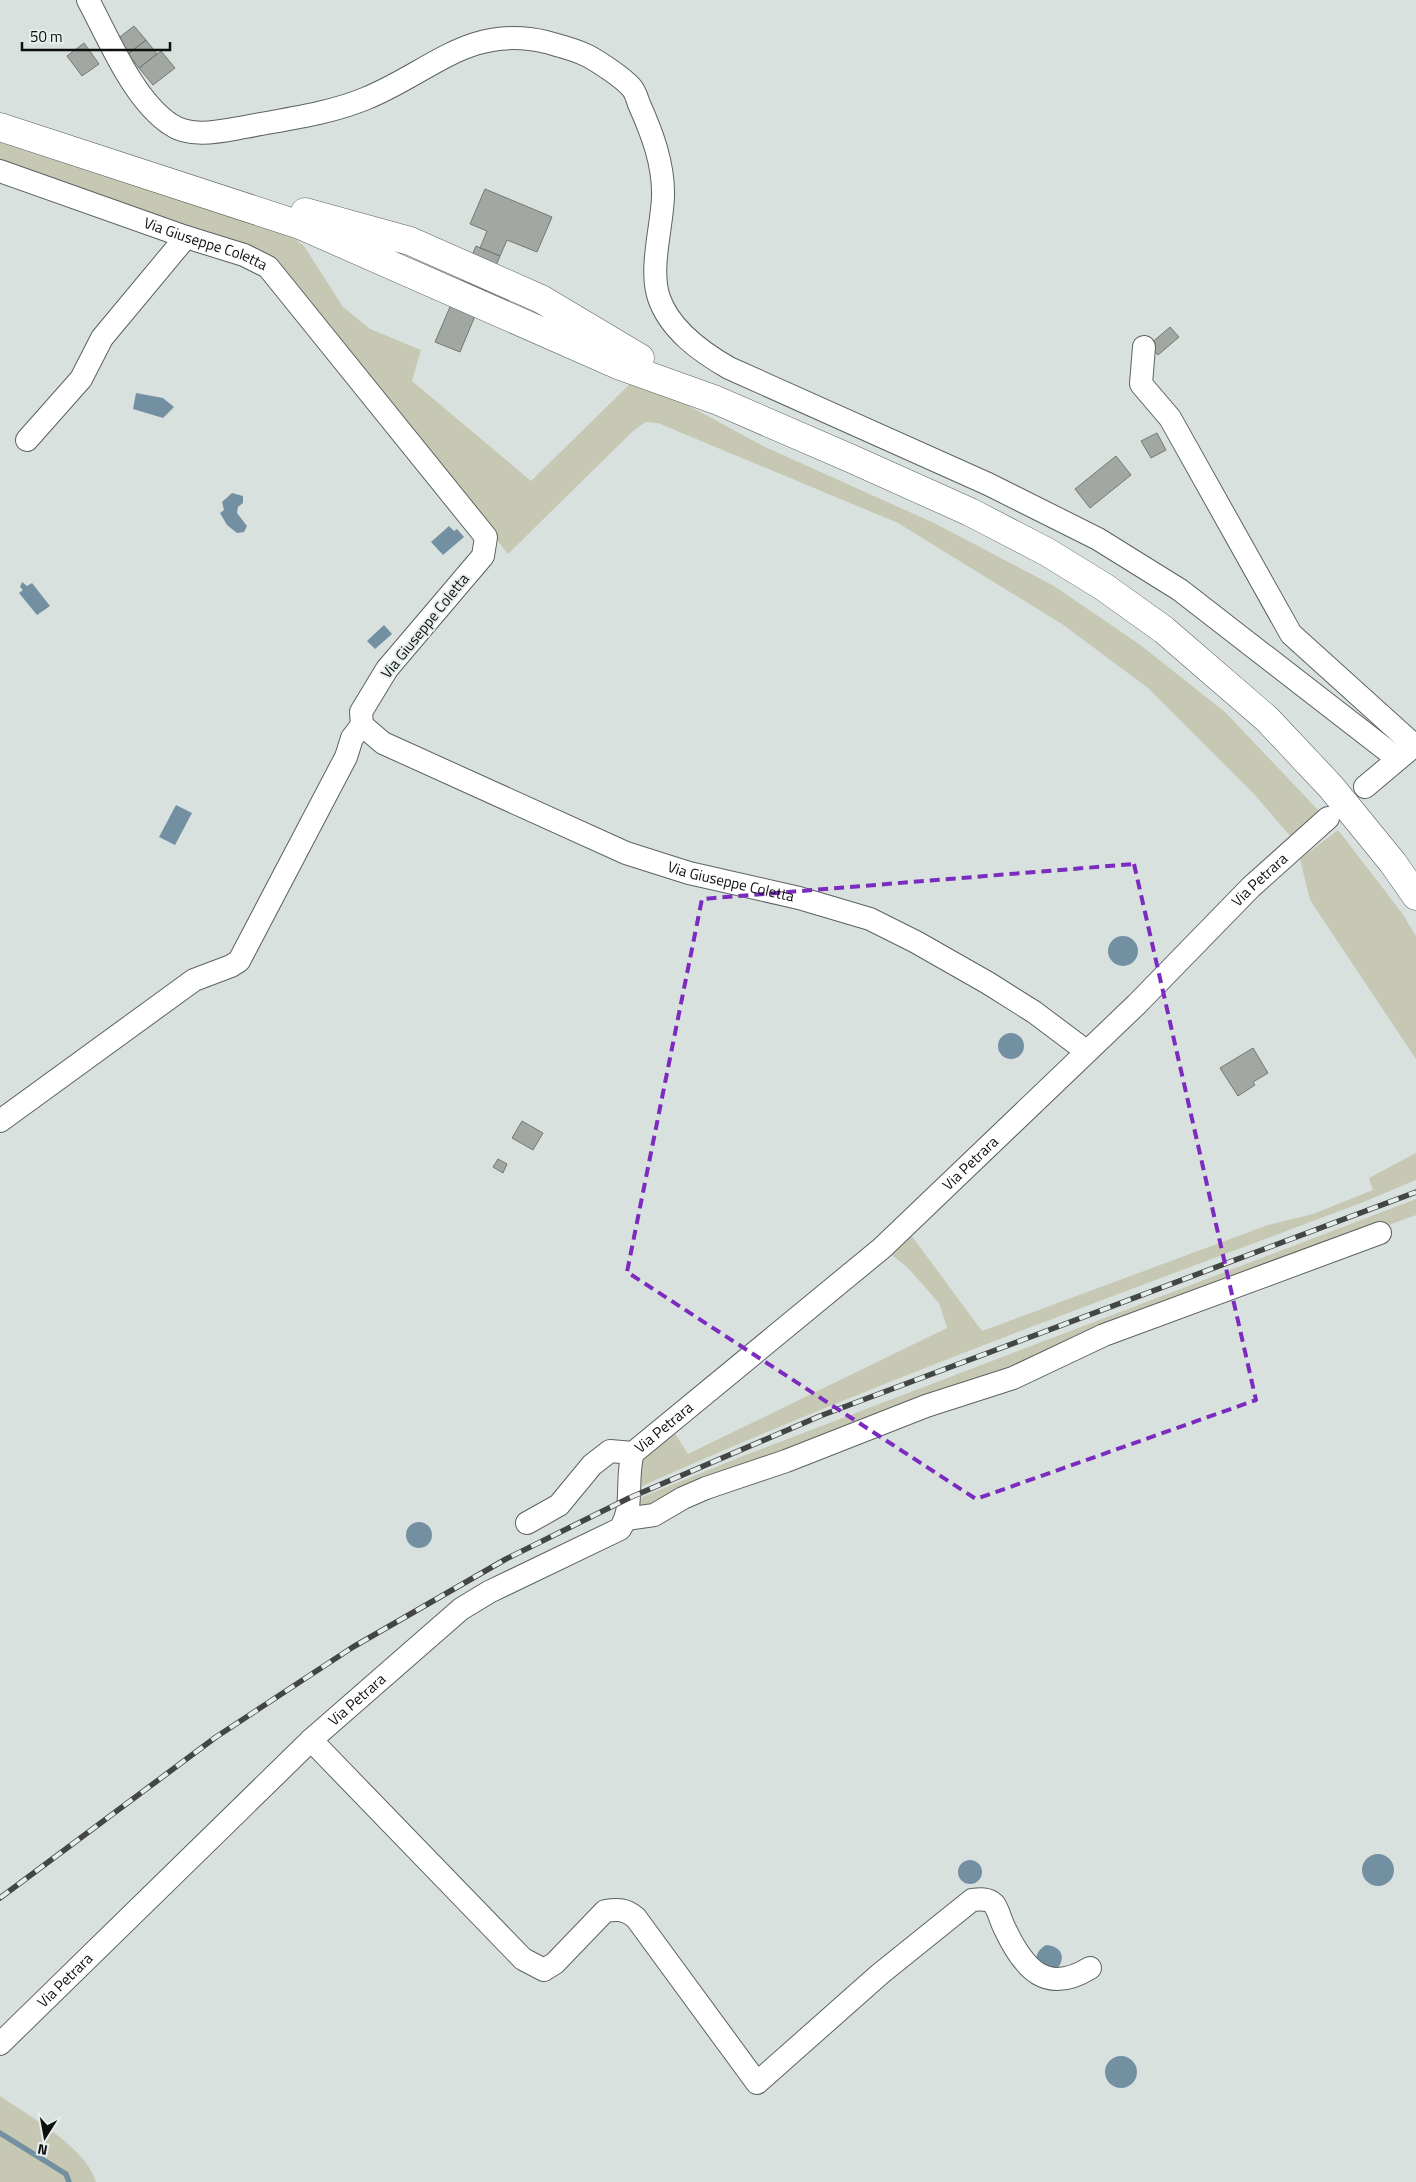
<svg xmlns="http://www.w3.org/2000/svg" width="1416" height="2182" viewBox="0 0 1416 2182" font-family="'Titillium Web',sans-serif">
  <rect width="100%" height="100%" fill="#d9e1de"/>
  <path fill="#c6c8b3" d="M0,138L285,231L304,246L343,307L370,329L421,350L412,381L531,481L633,381L678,400L765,447L934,523L1054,586L1139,644L1225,712L1320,812L1291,837L1253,793L1148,688L1062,624L898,523L658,423L645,422L632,432L508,554L273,261L257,249L195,232L0,165Z
    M1338,830L1402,913L1416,936V1059L1310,900L1300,859Z
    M1416,1153V1180L1361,1203C1117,1295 871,1383 633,1490C638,1458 650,1451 674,1432L688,1454L947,1328L939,1303L907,1267L892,1255L911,1235L982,1331L1268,1225L1313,1214L1373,1190L1369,1178Z
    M1416,1199V1215L1125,1322L644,1511L639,1506L642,1497L748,1454Z
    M0,2096C29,2116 86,2147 96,2182H0Z"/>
  <path fill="#7390a3" d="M136,393L163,398L174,407L163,418L133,409Z
    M232,493L243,496V503L238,507L237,513L247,526L244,532L237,533L227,525L220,513L224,510L222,502Z
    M449,526L454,531L457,529L464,537L443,555L431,542Z
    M22,582L27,586L32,583L50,606L37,615L19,593L23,590L20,587Z
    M384,625L392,634L375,649L367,641Z
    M176,805L192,813L175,845L159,837Z
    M1108 951a15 15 0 1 1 30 0a15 15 0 1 1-30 0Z
    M998 1046a13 13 0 1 1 26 0a13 13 0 1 1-26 0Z
    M406 1535a13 13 0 1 1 26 0a13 13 0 1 1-26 0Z
    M1362 1870a16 16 0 1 1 32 0a16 16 0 1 1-32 0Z
    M958 1872a12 12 0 1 1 24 0a12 12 0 1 1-24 0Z
    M1046,1945C1062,1946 1067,1958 1056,1970L1036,1963C1036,1954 1038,1950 1046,1945Z
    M1105 2072a16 16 0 1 1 32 0a16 16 0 1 1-32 0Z"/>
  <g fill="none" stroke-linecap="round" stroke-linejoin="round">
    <path stroke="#7390a3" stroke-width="5.5" d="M0,2133L66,2174L69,2182"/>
  </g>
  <path fill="#a3a7a2" stroke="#747874" d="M134,26L146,40L128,54L116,40Z
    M146,40L157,54L139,68L128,54Z
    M84,43L99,64L82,76L67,56Z
    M161,51L175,68L153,85L139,68Z
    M485,189L552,217L537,252L507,240L500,256L480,248L487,231L470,224Z
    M476,246L500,256L460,352L435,342Z
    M1170,327L1179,337L1158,355L1149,345Z
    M1157,433L1166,450L1151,458L1141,441Z
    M1116,456L1131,475L1090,508L1075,489Z
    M1253,1048L1268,1073L1253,1082L1255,1085L1238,1096L1220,1068Z
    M522,1121L543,1133L533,1150L512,1138Z
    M498,1159L507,1164L503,1173L493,1167Z"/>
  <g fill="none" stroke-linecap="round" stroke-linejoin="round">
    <g stroke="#5b625f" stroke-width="24">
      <g id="minor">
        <path d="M88,0C109,39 133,99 170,124C191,139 222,131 245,127C286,119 329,114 367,98C432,71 470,24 546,42C560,46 575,49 588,56C599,62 622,77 631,87C635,91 637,98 639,104C652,133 664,164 663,197C662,227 649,269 659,298C670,330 701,352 729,368L988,484L1098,539L1180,590L1398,759"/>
        <path id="s1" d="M0,171L186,237L244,255L268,267L486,537L483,556L387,669L361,712L362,725L383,743L626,853L689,873L799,898L870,919L916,942L988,983L1034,1012L1086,1051"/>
        <path d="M1144,347L1141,384L1170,418L1291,634L1415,746"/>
        <path d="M27,440L81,379L102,338L186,237"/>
        <path d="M1365,787L1409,750"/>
        <path d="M0,1121L194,980L231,966L239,961L346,757L352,738L362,725"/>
        <path d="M626,1519L654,1515L683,1498L706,1488L786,1461L926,1406L1013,1378L1104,1335L1380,1233"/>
        <path d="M527,1523L559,1505L592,1465L610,1451L633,1453"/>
        <path d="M311,1740L523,1959L544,1970L555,1963L605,1911C618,1909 626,1909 636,1918L757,2083L880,1974L972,1900C980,1899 988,1898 994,1904C999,1911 1001,1922 1005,1929C1024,1969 1046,1995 1090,1968"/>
        <path id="s2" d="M0,2044L311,1740L461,1609L489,1592L620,1529C635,1506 625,1479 633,1453L882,1248L1137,1004L1251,887L1328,818"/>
      </g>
    </g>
    <g stroke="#5b625f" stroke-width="29">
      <path id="highway" d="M0,127L300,225L618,365L716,400L852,459L970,512L1047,552L1104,587L1164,630L1267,719L1331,787L1393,863L1416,896
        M305,212L410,241L541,299L640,358"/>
    </g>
    <use href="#minor" stroke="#fff" stroke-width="22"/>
    <use href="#highway" stroke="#fff" stroke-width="28"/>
    <g stroke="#434645" stroke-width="5.5">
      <path id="rail" d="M0,1898L216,1737L353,1647L506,1559L629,1498L820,1416L1416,1192"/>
    </g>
    <use href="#rail" stroke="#e6eeeb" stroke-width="4" stroke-dasharray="11" stroke-linecap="butt"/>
  </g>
  <path fill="none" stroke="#7b2cbf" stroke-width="4" stroke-dasharray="10 6" stroke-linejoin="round" d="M1134,864L1256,1400L976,1499L627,1272L702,899Z"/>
  <g text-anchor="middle" stroke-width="4" stroke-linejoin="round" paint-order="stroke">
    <g font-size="15" fill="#0d0f0e" stroke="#e6eeeb">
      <text dy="5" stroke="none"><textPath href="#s1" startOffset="218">Via Giuseppe Coletta</textPath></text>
      <text transform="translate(425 626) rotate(-51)" y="5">Via Giuseppe Coletta</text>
      <text dy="5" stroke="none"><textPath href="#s2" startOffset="1740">Via Petrara</textPath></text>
      <text dy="5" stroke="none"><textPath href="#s1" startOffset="1266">Via Giuseppe Coletta</textPath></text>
      <text dy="5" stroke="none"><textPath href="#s2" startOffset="1335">Via Petrara</textPath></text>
      <text dy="5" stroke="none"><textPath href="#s2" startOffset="930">Via Petrara</textPath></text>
      <text dy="5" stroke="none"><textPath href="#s2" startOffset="496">Via Petrara</textPath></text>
      <text dy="5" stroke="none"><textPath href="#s2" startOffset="91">Via Petrara</textPath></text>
    </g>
  </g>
  <g transform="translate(45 2137) rotate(191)" stroke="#e6eeeb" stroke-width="4" paint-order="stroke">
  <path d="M0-4L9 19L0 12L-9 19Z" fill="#0d0f0e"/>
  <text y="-8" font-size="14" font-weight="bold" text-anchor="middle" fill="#0d0f0e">N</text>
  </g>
  <path d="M22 42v8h148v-8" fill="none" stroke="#0d0f0e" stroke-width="2.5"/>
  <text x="30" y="42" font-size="15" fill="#0d0f0e" stroke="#e6eeeb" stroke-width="4" paint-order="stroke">50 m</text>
</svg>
